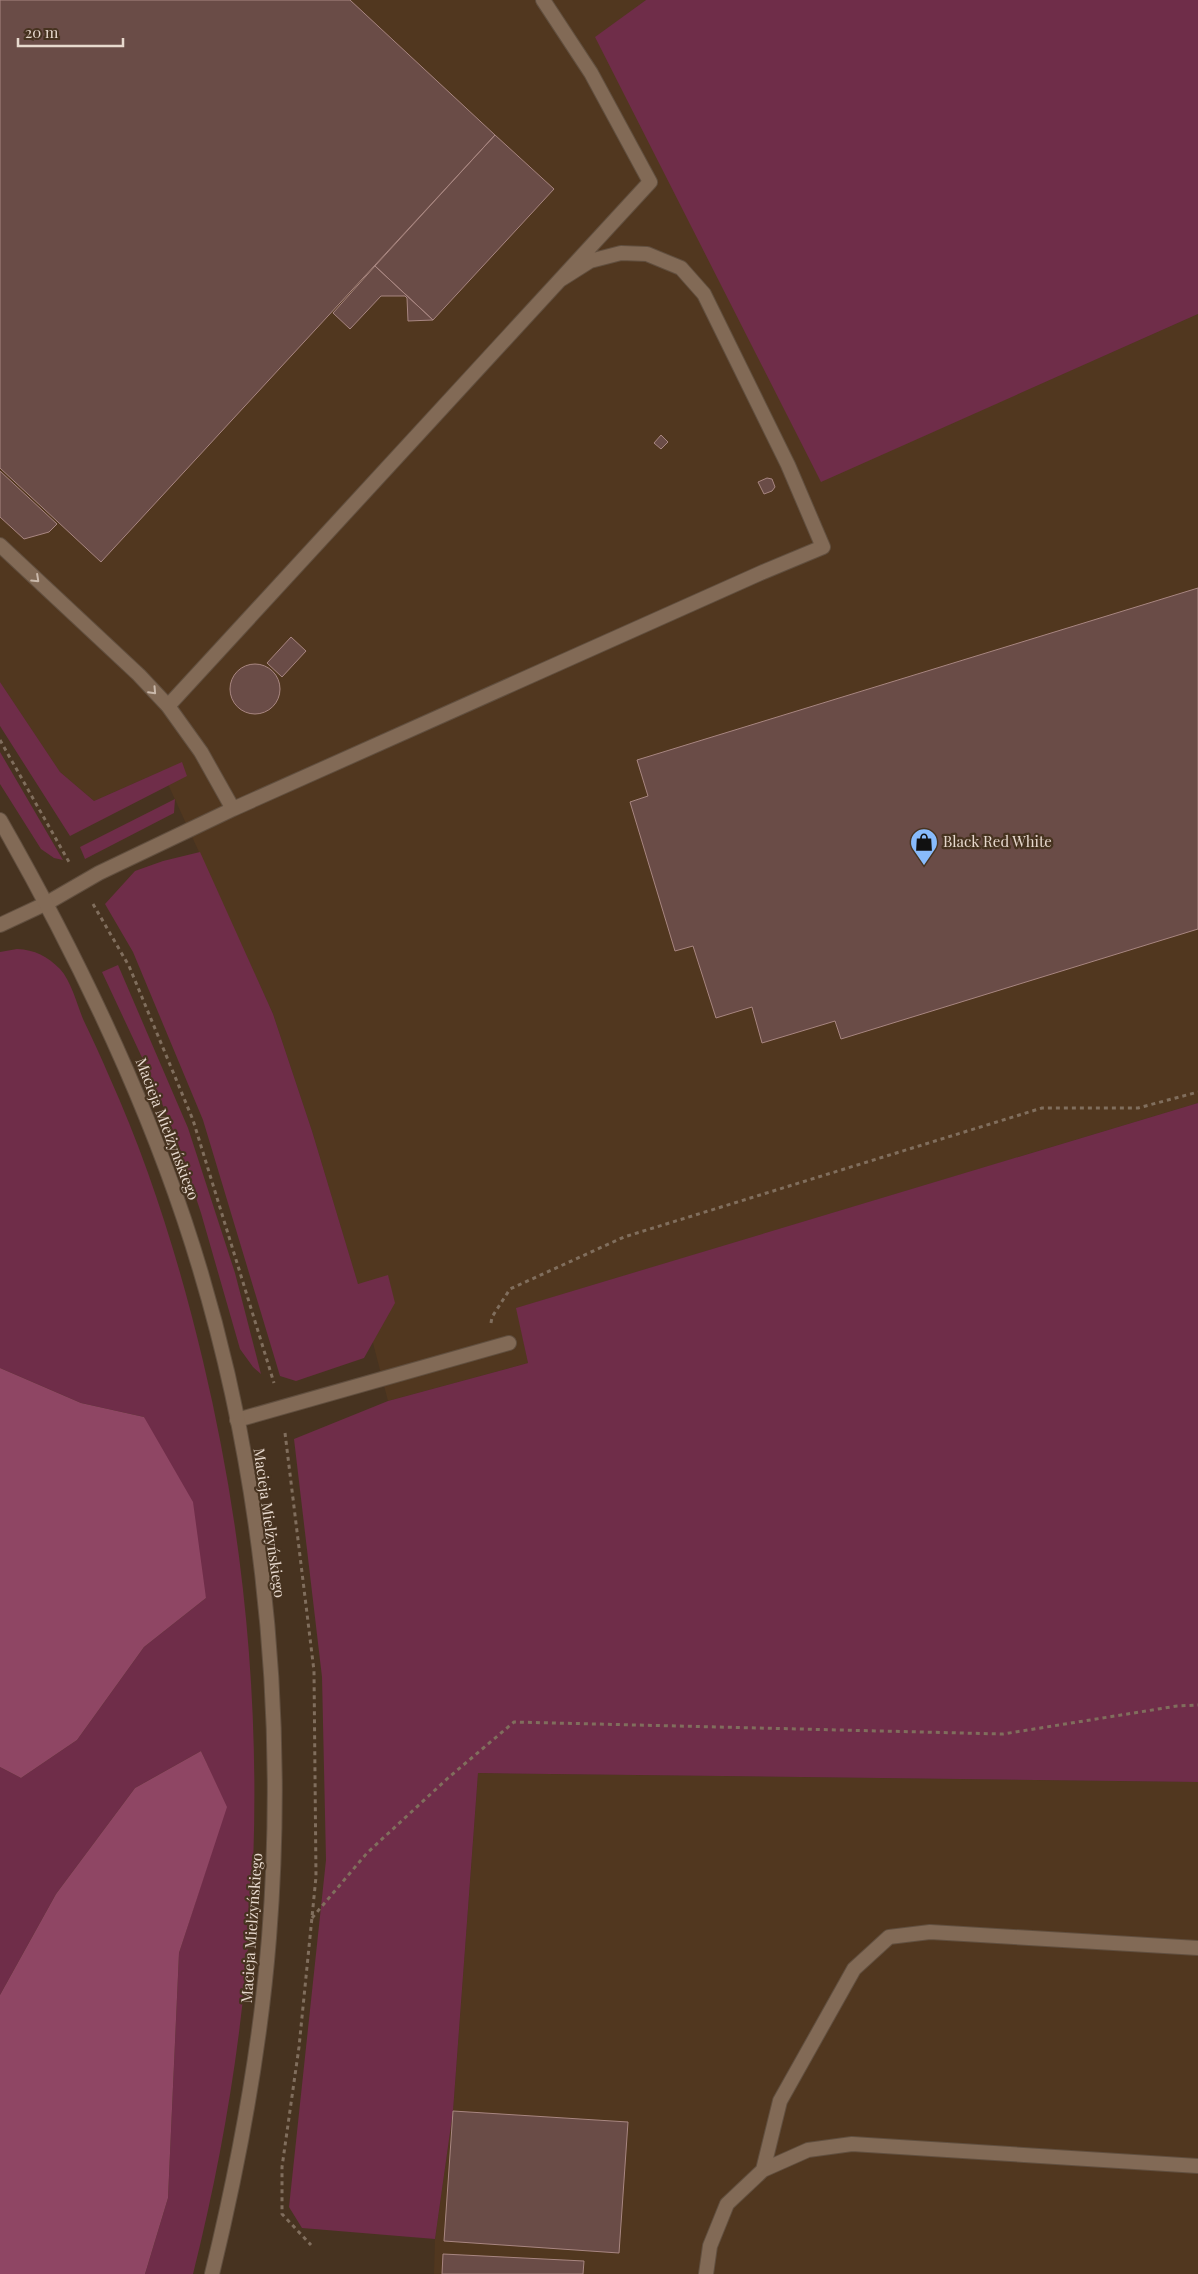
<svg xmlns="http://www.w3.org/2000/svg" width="1198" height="2274" viewBox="0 0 1198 2274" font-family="'Playfair Display',serif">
  <rect width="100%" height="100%" fill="#473320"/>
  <path fill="#51371f" d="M0,0H646L596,37L821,481L1198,314V1103L517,1308L528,1363L388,1401L358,1285L312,1131L273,1014L162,771L94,801L60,772L0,682Z
    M478,1773L1198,1782V2274H434L435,2239L453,2111Z"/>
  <path fill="#6f2d49" d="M646,0H1198V314L821,482L595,37Z
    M0,682L60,772L94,801L182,762L187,776L70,836L0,726Z
    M0,752L63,860L54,858L41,849L0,784Z
    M175,799L174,813L85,859L80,847Z
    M200,852L273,1014L312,1131L358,1284L388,1275L395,1303L364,1358L296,1381L280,1376L203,1120L133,952L105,904L135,871L163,861Z
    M17,949C35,950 47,956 60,969C71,981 77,1004 83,1019C92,1038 101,1057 109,1076C150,1167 180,1264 203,1361C276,1668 270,1968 193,2274H145L168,2198L179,1953L226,1807L201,1751L135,1788L56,1894L0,1995V1767L21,1778L77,1740L144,1647L206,1598L144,1417L81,1403L0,1368V952Z
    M118,965L188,1128L235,1273L261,1374L253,1367L240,1349L201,1213L178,1143L153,1081L102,972Z
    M1198,1103V1782L478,1773L453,2111L435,2239L302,2228L289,2207L326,1860L322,1677L294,1439L388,1401L528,1363L516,1308Z"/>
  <path fill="#8f4664" d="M0,1368L81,1403L144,1417L193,1502L206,1598L144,1647L77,1740L21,1778L0,1767Z
    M201,1751L227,1807L179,1953L168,2198L145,2274H0V1995L56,1894L135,1788Z"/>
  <path fill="#6a4c47" stroke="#a88681" d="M0,0H350L495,135L101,562L0,468Z
    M495,135L554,189L433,320L375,266Z
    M375,266L433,320L408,321L407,298L405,296H381L350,329L333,313Z
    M661,435L668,442L661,449L654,443Z
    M0,471L57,524L49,532L24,539L0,517Z
    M767,478L772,479L775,487L772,491L764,494L758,482Z
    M1198,588V929L841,1039L835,1021L762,1043L752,1007L716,1018L693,946L675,951L630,802L648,796L637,760Z
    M291,637L306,651L282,677L267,663Z
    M230 689a25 25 0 1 1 50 0a25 25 0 1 1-50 0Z
    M453,2111L628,2122L619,2253L444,2241Z
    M443,2254L584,2261L583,2274H442Z"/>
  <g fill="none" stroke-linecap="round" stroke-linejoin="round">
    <g stroke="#614f3f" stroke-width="16">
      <path id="service" d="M0,545L139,675L168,706L201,752L233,809
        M168,706L650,182L591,73L543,0
        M0,925L47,903L99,873L233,809L763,572L823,547L788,465L704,294L681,268L647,254L621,253L590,261L560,280
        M237,1420L509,1343
        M763,2170L780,2101L854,1969L889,1937L930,1932L1198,1948
        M706,2274L710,2246L727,2204L763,2170L808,2150L852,2144L1198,2166"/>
    </g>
    <g stroke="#614f3f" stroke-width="16">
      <path id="tertiary" d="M0,820C73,948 137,1079 184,1219C260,1446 288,1699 269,1938C260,2052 239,2163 212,2274"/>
    </g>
    <path stroke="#806e5d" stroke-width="3" stroke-dasharray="4 4" stroke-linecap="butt" d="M0,740L69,862
      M93,904L129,966L193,1120L274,1383
      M491,1323L492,1317L510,1289L624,1237L1042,1108H1138L1198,1092
      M285,1433L314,1671L316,1877L299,2047L282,2167V2214L311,2245
      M312,1918L367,1853L448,1778L514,1722L1003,1734L1177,1706L1198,1705"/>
    <use href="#service" stroke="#826a56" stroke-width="14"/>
    <use href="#tertiary" stroke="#826a56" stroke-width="14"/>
  </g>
  <defs><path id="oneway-chevron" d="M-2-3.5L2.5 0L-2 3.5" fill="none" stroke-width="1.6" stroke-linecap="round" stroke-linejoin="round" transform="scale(1.25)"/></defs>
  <g stroke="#c9b8aa">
    <use href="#oneway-chevron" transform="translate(36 579) rotate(43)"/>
    <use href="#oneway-chevron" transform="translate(153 691) rotate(47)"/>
  </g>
  <defs>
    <g id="shop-pin" transform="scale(1.4375)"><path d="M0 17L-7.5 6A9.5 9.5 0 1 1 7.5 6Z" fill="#88bbfc" stroke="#473320"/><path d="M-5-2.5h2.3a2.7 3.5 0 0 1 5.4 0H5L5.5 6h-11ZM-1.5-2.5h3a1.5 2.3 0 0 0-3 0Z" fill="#111"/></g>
  </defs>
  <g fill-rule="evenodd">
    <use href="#shop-pin" x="924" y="842"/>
  </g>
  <g text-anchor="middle" stroke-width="4.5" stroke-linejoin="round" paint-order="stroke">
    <g font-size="15" fill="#e7d9ce" stroke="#473320" text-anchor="start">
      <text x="943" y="847">Black Red White</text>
    </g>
    <g font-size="15" fill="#e7d9ce" stroke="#473320">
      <text transform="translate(167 1129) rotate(69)" y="5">Macieja Mielżyńskiego</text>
      <text transform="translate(269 1523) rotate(82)" y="5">Macieja Mielżyńskiego</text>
      <text transform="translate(252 1928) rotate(-86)" y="5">Macieja Mielżyńskiego</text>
    </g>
  </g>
  <path d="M18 38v8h105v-8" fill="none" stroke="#e7d9ce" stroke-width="2.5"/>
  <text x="25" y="38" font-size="15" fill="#e7d9ce" stroke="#473320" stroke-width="4" paint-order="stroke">20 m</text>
</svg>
